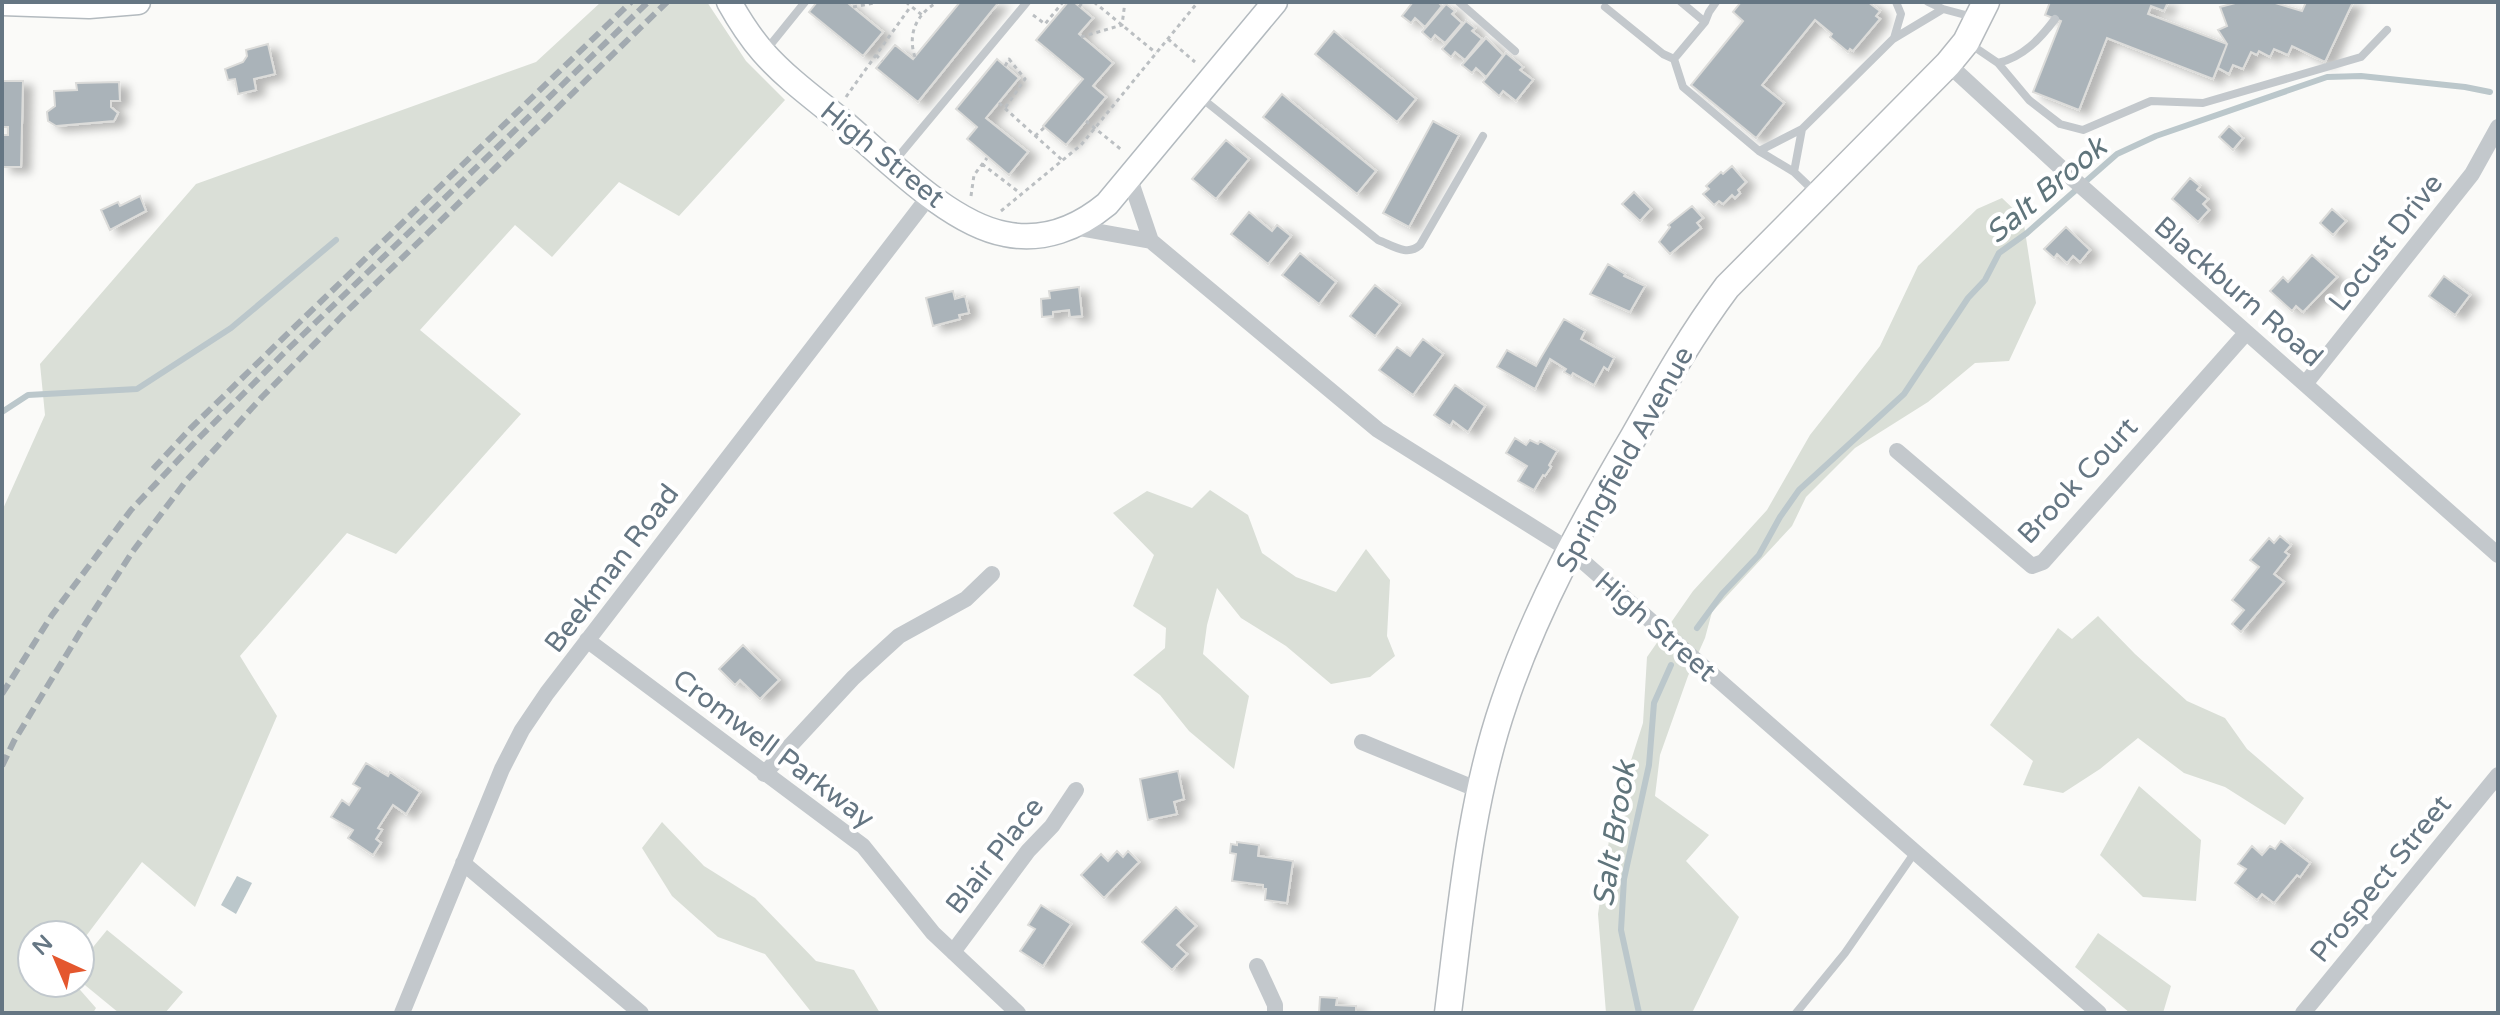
<svg xmlns="http://www.w3.org/2000/svg" width="2500" height="1015" viewBox="0 0 2500 1015" font-family="'Varela Round',sans-serif">
  <defs>
    <filter id="shadow"><feDropShadow dx="9" dy="5" stdDeviation="4" flood-color="#0004"/></filter>
  </defs>
  <rect width="100%" height="100%" fill="#fafaf8"/>
  <path fill="#dadfd7" d="M601,2H707L746,61L785,100L679,216L619,182L552,257L515,225L420,330L521,414L396,554L347,533L240,656L277,716L195,907L142,862L80,944V935H32V983H74L96,1008L93,1013H2V511L45,415L40,364L196,184L536,62Z
    M2002,198L2023,218L2036,303L2009,361L1975,363L1928,402L1855,448L1806,497L1792,526L1712,612L1705,638L1688,676L1660,755L1655,796L1709,835L1686,861L1739,917L1692,1013H1606L1598,914L1612,820L1643,723L1647,657L1693,591L1767,510L1810,435L1880,346L1918,266L1977,209Z
    M1210,490L1248,515L1262,553L1296,577L1336,592L1366,549L1390,580L1387,636L1395,656L1370,677L1331,684L1286,646L1241,618L1217,588L1207,625L1203,654L1249,696L1234,769L1189,731L1160,695L1133,675L1165,648L1166,628L1133,606L1154,555L1113,513L1147,491L1192,508Z
    M2098,616L2135,654L2187,701L2225,718L2247,749L2304,798L2285,825L2225,787L2184,773L2138,738L2100,769L2063,793L2023,785L2033,761L1990,725L2058,628L2072,639Z
    M2139,786L2201,840L2196,901L2143,897L2100,855Z
    M662,822L704,866L755,898L816,961L854,970L880,1013H812L765,954L718,937L672,896L642,848Z
    M107,930L183,992L165,1013H119L80,981V963Z
    M2098,933L2171,986L2163,1013H2130L2075,967Z"/>
  <path fill="#bbc7cb" d="M237,876L252,883L236,914L221,905Z"/>
  <g fill="none" stroke-linecap="round" stroke-linejoin="round">
    <path stroke="#bbc7cb" stroke-width="6" d="M2,412L28,395L137,389L231,328L336,240
      M1697,628L1722,594L1759,555L1780,517L1799,490L1904,394L1968,298L1985,280L1999,253L2027,233L2117,154L2156,136L2327,77L2361,76L2465,87L2490,92
      M1639,1013L1621,930L1624,879L1649,765L1654,703L1671,665"/>
  </g>
  <path fill="#aab3b9" stroke="#dcdcda" stroke-width="2" filter="url(#shadow)" d="M817,2H851L849,4L883,32L863,56L809,12Z
    M960,2H999L918,102L876,68L895,45L913,59Z
    M1068,2H1074L1093,18L1079,34L1113,63L1093,86L1106,97L1066,145L1043,126L1083,79L1036,40Z
    M1413,2H1438L1442,6L1425,27L1415,18L1411,23L1402,16Z
    M1741,2H1868L1880,11L1876,16L1880,19L1853,51L1850,49L1848,52L1830,37L1832,34L1815,20L1762,85L1784,103L1756,138L1691,85L1743,21L1733,12Z
    M2050,2H2168L2164,11L2151,6L2148,14L2227,44L2213,79L2107,38L2079,110L2033,92L2061,21L2045,15Z
    M2272,2L2302,11L2306,2H2353L2325,62L2292,46L2288,55L2274,49L2270,57L2259,51L2257,55L2251,52L2243,69L2233,65L2229,74L2218,68L2227,44L2218,30L2227,26L2220,7L2239,2Z
    M1446,4L1455,11L1452,14L1462,23L1445,43L1435,35L1431,40L1422,32Z
    M1466,21L1475,28L1472,31L1482,39L1465,60L1455,52L1451,57L1442,49Z
    M1334,31L1416,99L1397,122L1315,54Z
    M1486,38L1503,55L1486,77L1476,68L1472,73L1462,65Z
    M268,44L275,74L254,79L256,90L238,94L235,79L228,80L225,69L243,62L247,56L246,50Z
    M1506,53L1523,67L1520,70L1533,80L1516,101L1503,91L1499,96L1483,82Z
    M997,59L1019,78L986,118L1028,152L1009,175L967,139L977,127L956,109Z
    M2,81H23L21,167H2V135H8V127H2Z
    M119,82L120,101H111V107L118,113L114,121L56,126L48,121L47,112L55,106L54,91L77,90L76,83Z
    M1282,94L1376,171L1357,194L1263,117Z
    M1433,121L1459,135L1409,227L1383,213Z
    M2229,126L2243,138L2233,150L2219,137Z
    M1226,140L1249,159L1216,199L1192,179Z
    M1732,166L1746,182L1738,190L1740,193L1735,198L1732,195L1723,204L1719,201L1714,205L1703,194L1709,189L1706,186L1721,172L1723,174Z
    M2190,178L2200,186L2197,190L2208,199L2203,204L2209,210L2198,222L2172,199Z
    M1634,192L1651,209L1640,221L1622,204Z
    M140,196L146,211L110,230L101,210L118,202L120,206Z
    M1692,206L1703,218L1697,223L1701,228L1670,254L1659,242L1670,227L1668,225Z
    M2332,209L2346,221L2333,235L2320,223Z
    M1249,212L1272,231L1277,225L1291,236L1268,264L1231,234Z
    M2066,227L2090,250L2080,262L2073,256L2067,263L2057,254L2054,258L2044,249Z
    M1300,253L1336,282L1319,304L1282,275Z
    M2312,255L2337,277L2303,312L2296,306L2292,311L2270,291L2283,277L2288,282Z
    M1608,264L1625,274L1624,276L1645,286L1630,312L1590,294Z
    M2444,276L2470,295L2455,315L2429,296Z
    M1375,285L1400,304L1375,336L1350,316Z
    M1079,287L1082,316L1070,317L1069,310L1053,312V316L1042,317L1041,299L1050,298L1049,291Z
    M953,291L955,299L965,296L969,313L959,315L960,319L933,326L926,298Z
    M1564,319L1585,331L1581,339L1614,358L1608,370L1604,367L1594,385L1573,373L1571,376L1564,372L1566,369L1550,359L1535,389L1497,367L1507,350L1536,366Z
    M1423,339L1443,354L1413,395L1379,370L1397,347L1410,356Z
    M1455,385L1485,406L1468,432L1453,421L1450,426L1434,415Z
    M1515,438L1526,445L1530,440L1538,444L1540,441L1557,451L1549,465L1551,467L1545,476L1543,475L1534,490L1518,481L1527,466L1506,453Z
    M2280,536L2291,545L2285,552L2289,555L2274,574L2284,582L2241,632L2232,624L2244,610L2232,600L2259,567L2250,560L2269,538L2274,543Z
    M743,645L779,680L760,699L740,680L735,685L719,669Z
    M366,763L388,776L390,772L420,792L406,814L393,805L378,828L382,830L376,839L381,843L373,855L348,838L353,830L331,817L342,800L349,805L360,788L353,784Z
    M1178,771L1184,799L1174,802L1177,814L1148,820L1140,779Z
    M2281,841L2310,863L2300,877L2297,875L2274,903L2262,894L2257,900L2235,883L2246,869L2238,864L2252,846L2262,855L2270,846L2275,849Z
    M1237,842L1259,845L1258,856L1293,861L1287,903L1265,900L1266,889H1263V885L1232,881L1236,854L1230,853L1231,844L1237,845Z
    M1117,851L1123,857L1128,851L1139,862L1104,898L1081,875L1101,854L1108,861Z
    M1041,905L1071,924L1043,966L1020,951L1035,929L1028,925Z
    M1176,907L1196,926L1177,945L1187,954L1172,970L1142,942Z
    M1320,997L1337,998L1336,1005L1356,1006V1013H1319Z"/>
  <g fill="none" stroke-linecap="round" stroke-linejoin="round">
    <g stroke="#b3babf" stroke-width="27">
      <path id="secondary" d="M729,2C739,20 750,37 763,52C786,78 815,99 842,121C885,157 949,224 1005,234C1043,242 1078,228 1107,204L1275,2
        M2,3L89,6L138,2"/>
    </g>
    <g stroke="#b5babe" stroke-width="29">
      <path id="primary" d="M1448,1013C1461,910 1470,802 1504,703C1535,610 1584,521 1634,436C1663,385 1691,335 1727,287L1948,64L1966,42L1986,2"/>
    </g>
    <path stroke="#bbbfc2" stroke-width="3" stroke-dasharray="4 4" stroke-linecap="butt" d="M906,2L922,15
      M1094,2L1156,53
      M853,7L880,2
      M1079,7L1083,2
      M1033,15L1045,24L1063,2
      M1081,37L1122,25L1125,2
      M1168,39L1195,62
      M876,55L882,61
      M915,57C907,34 917,13 938,2
      M1005,66L1009,59L1025,79L1005,108
      M846,97L911,6
      M999,103L1062,160
      M1086,121L1123,151
      M1035,136L1045,127
      M982,164L1020,193
      M971,196L974,175L987,158
      M1001,211L1081,145L1198,2"/>
    <path stroke="#c3c8cc" stroke-width="8" d="M1459,2L1515,51
      M1681,2L1705,22
      M1716,2L1709,12L1705,22L1674,59L1683,87L1759,151L1794,172L1816,193
      M1928,2L1943,9
      M1605,7L1663,54L1674,59
      M1894,38L1901,14L1896,2
      M1970,44L1998,63C2023,57 2040,39 2055,19
      M767,49L805,2
      M1998,63L2029,100L2060,124L2083,130L2151,101L2203,103L2361,57L2387,30
      M1199,96L1378,240C1392,245 1407,257 1420,245L1483,136
      M1759,151L1802,129
      M893,163L1027,2
      M1794,172L1802,129L1893,39L1943,9L1973,17
      M1796,1013L1845,953L1915,852"/>
    <path stroke="#c3c8cc" stroke-width="16" d="M1948,64L2072,178L2498,555
      M1130,179L1151,241L1378,430L1571,551L2099,1013
      M1073,227L1151,241
      M2305,384L2472,174L2498,127
      M1897,451L2032,566L2043,562L2246,333
      M587,640L863,846L933,933L1018,1013
      M1362,742L1481,791
      M764,774L853,678L899,636L966,599L992,574
      M463,863L641,1013
      M953,952L1028,851L1052,826L1076,790
      M1257,966L1275,1005V1013
      M402,1013L502,769L522,730L547,693L930,195
      M2303,1013L2498,775"/>
    <use href="#secondary" stroke="#fff" stroke-width="24"/>
    <use href="#primary" stroke="#fff" stroke-width="26"/>
    <path stroke="#a2aab0" stroke-width="6" stroke-dasharray="12 6" stroke-linecap="butt" d="M153,469L190,429L278,343L631,2
      M2,694L52,615L131,510L199,438L286,351L648,2
      M2,766L14,741L84,626L133,551L186,481L262,397L342,316L667,2"/>
  </g>
  <g text-anchor="middle" stroke-width="8" stroke-linejoin="round" paint-order="stroke">
    <g font-size="28" fill="#657683" stroke="#fff">
      <text transform="translate(883 154) rotate(39)" y="10">High Street</text>
      <text transform="translate(2385 242) rotate(-52)" y="10">Locust Drive</text>
      <text transform="translate(2239 291) rotate(41)" y="10">Blackburn Road</text>
      <text transform="translate(1624 459) rotate(-61)" y="10">Springfield Avenue</text>
      <text transform="translate(2077 480) rotate(-47)" y="10">Brook Court</text>
      <text transform="translate(611 568) rotate(-53)" y="10">Beekman Road</text>
      <text transform="translate(1656 626) rotate(41)" y="10">High Street</text>
      <text transform="translate(774 748) rotate(37)" y="10">Cromwell Parkway</text>
      <text transform="translate(994 855) rotate(-52)" y="10">Blair Place</text>
      <text transform="translate(2380 878) rotate(-51)" y="10">Prospect Street</text>
    </g>
    <g font-size="30" font-style="italic" fill="#60757c" stroke="#fff">
      <text transform="translate(2046 190) rotate(-40)" y="10">Salt Brook</text>
      <text transform="translate(1614 834) rotate(-81)" y="10">Salt Brook</text>
    </g>
  </g>
  <rect width="2500" height="1015" fill="none" stroke="#657683" stroke-width="8"/>
  <g transform="translate(56 959) rotate(316)"><circle r="38" fill="#ffffff" stroke="#c1c8cd" stroke-width="2"/>
  <path d="M0-6L14 30L0 20L-14 30Z" fill="#e4572e"/>
  <text y="-12" font-size="22" font-weight="bold" text-anchor="middle" fill="#657683">N</text>
  </g>
</svg>
